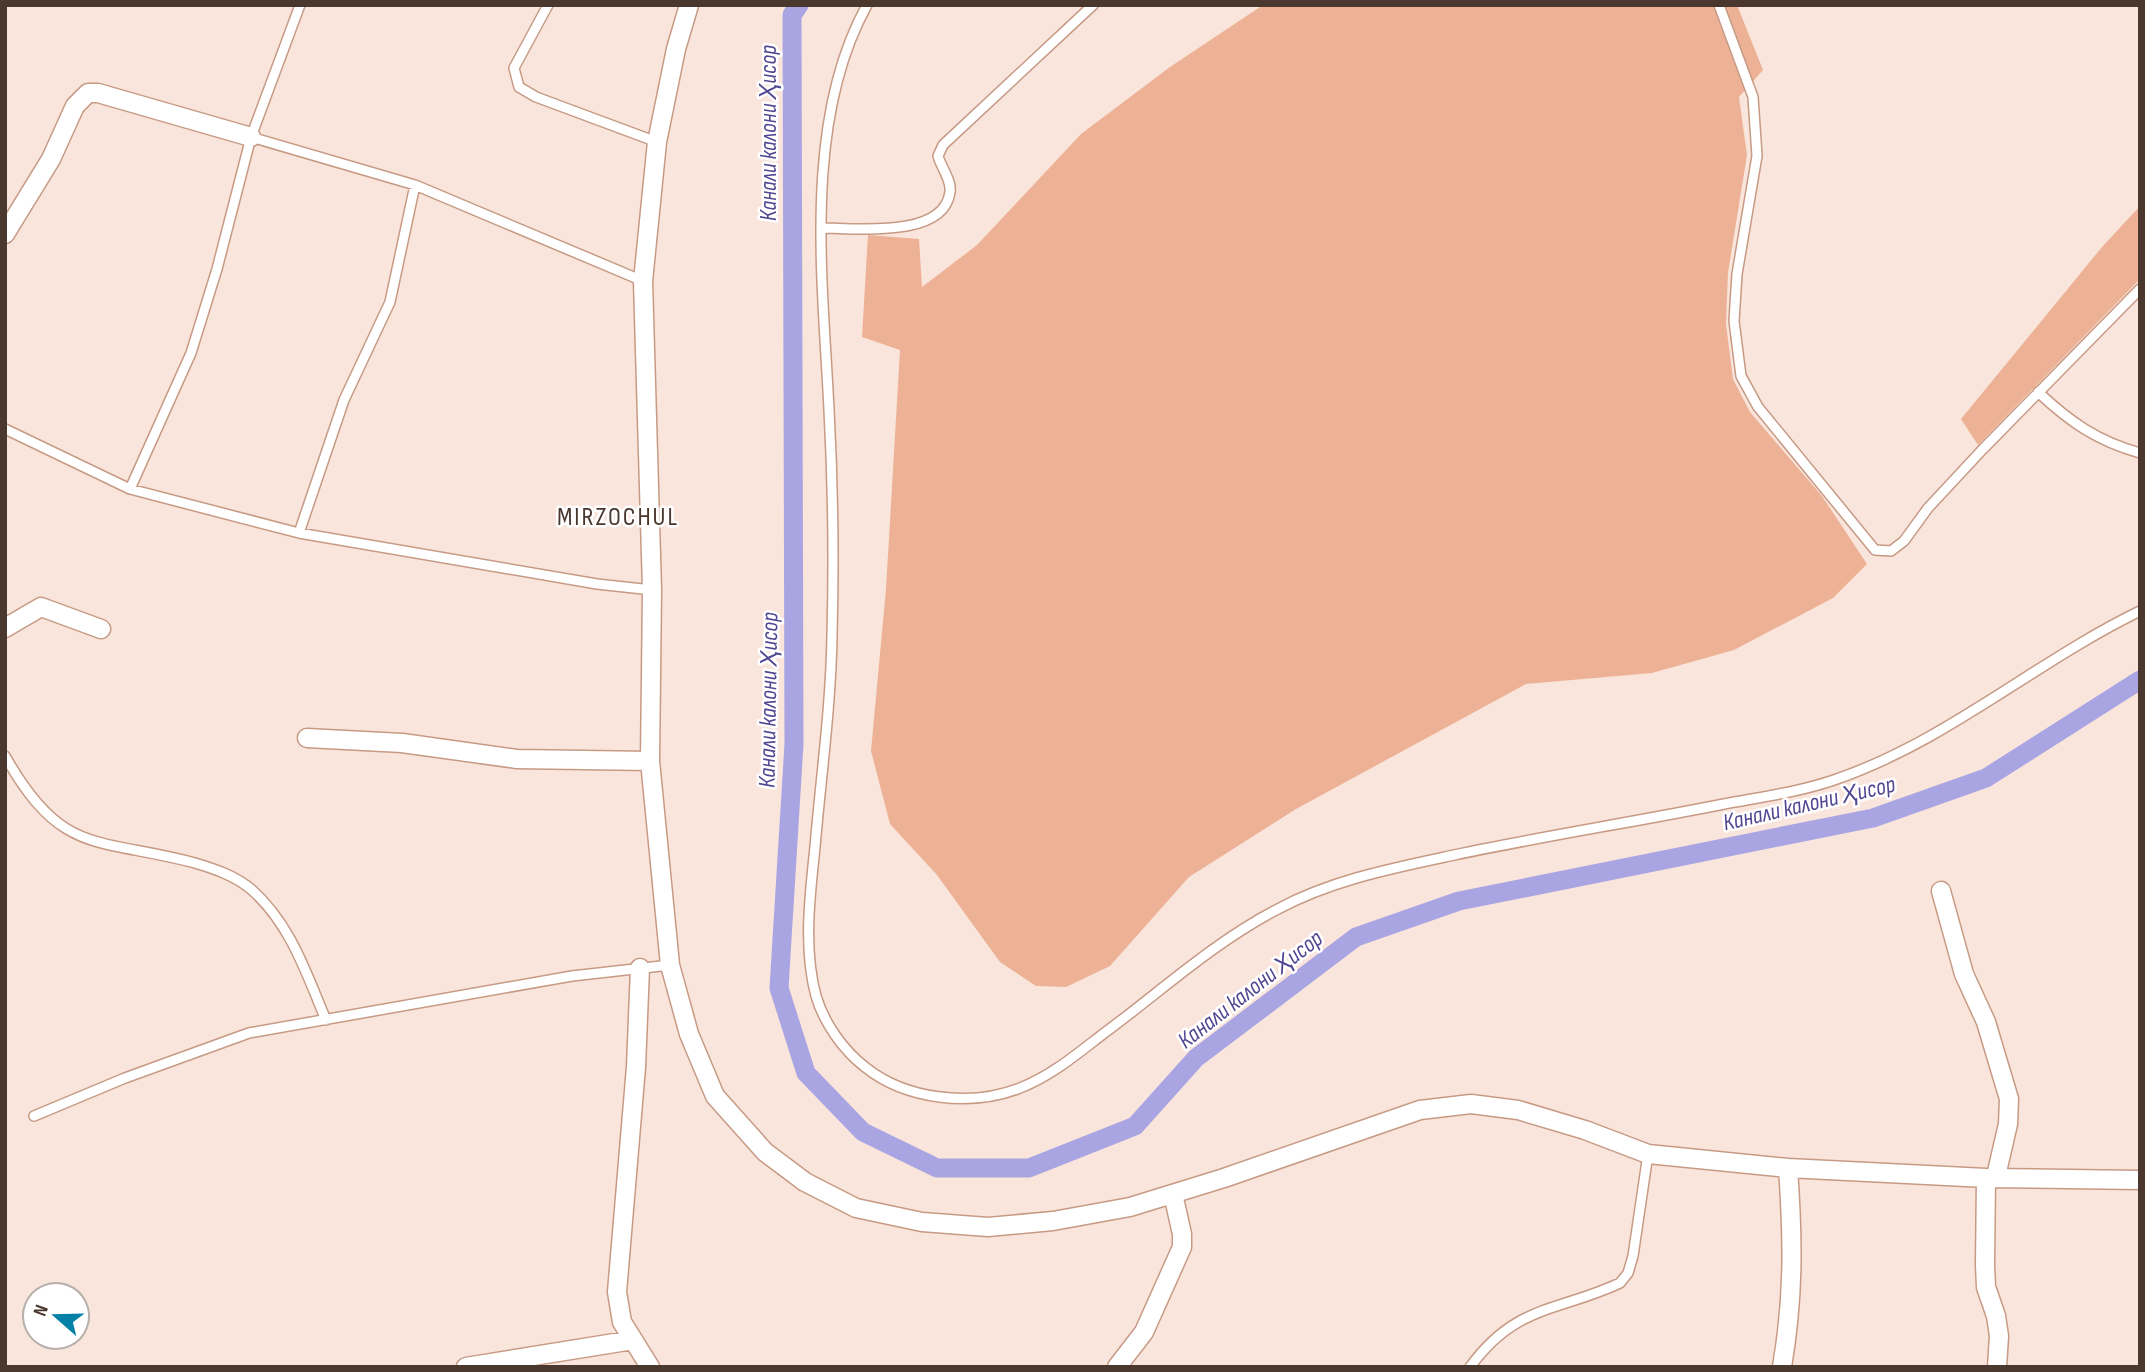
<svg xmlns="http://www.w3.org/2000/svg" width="2145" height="1372" viewBox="0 0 2145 1372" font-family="'Sofia Sans Condensed',sans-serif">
  <rect width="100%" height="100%" fill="#f9e5dc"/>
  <path fill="#edb296" d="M1263,5H1737L1763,70L1739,97L1747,155L1728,273L1726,324L1733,379L1750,412L1822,496L1867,564L1833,598L1734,650L1652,673L1526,684L1296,809L1189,877L1110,966L1066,987L1036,986L1000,962L937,875L890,824L871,751L886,589L900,350L862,337L868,235L919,239L922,287L977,245L1081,134L1170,67Z
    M2140,206V279L1978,445L1961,419L2102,247Z"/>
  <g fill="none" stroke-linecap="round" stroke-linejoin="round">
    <path stroke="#a9a5e3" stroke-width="19" d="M799,5L792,15L794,744L779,988L806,1073L863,1132L937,1168H1029L1135,1126L1196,1058L1356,937L1459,901L1873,818L1986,778L2140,680"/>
    <g stroke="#c79a84" stroke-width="12">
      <path id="lane" d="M548,5L514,68L519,87L536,97L657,142
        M867,5C802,122 823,282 829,410C833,485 834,560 832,635C831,706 821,776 815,847C810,895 803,948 816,996C824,1023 843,1050 865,1067C906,1100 971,1107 1020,1088C1051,1076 1077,1054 1103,1034C1160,992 1213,943 1276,910C1331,880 1393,868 1454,855C1544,836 1634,822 1724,804C1761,797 1799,792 1834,780C1946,742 2035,662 2140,611
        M1719,5L1753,97L1757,156L1737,274L1734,321L1741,376L1758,407L1875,550L1891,551L1904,541L1928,508L1982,450L2140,289
        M251,137L415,185L643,281
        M822,228C855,228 944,239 950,192C952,181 941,167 938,156L943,145L1093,5
        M2038,392C2070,422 2097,441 2140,453
        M5,429L130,489L299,533L597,584L652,590
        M130,489L191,353L217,269L251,137L300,5
        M299,533L344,400L390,302L415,185
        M5,756C62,857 97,837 195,863C215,869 236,876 252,890C291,925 306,973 326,1020
        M34,1116L125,1078L249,1033L572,976L670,965
        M1470,1367C1516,1304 1558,1312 1620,1283L1628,1273L1633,1256L1648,1154"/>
    </g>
    <g stroke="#c79a84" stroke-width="21">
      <path id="street" d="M689,5L676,49L657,142L643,281L652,590L650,761L670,965L689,1034L715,1096L765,1152L805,1182L856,1208L922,1222L988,1227L1053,1221L1130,1207L1224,1178L1420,1110L1471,1104L1518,1110L1585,1130L1648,1154L1788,1168L1986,1178L2140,1180
        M5,234L51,159L75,106L88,93H98L251,137
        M5,628L41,607L101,629
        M307,738L402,743L517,759L650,761
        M1941,891L1964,974L1986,1022L2009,1099L2008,1124L1996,1176
        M640,968L636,1067L617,1292L622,1322L650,1367
        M1986,1178L1985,1265L1986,1287L1996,1316L1999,1336L1997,1367
        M466,1367L633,1340
        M1117,1367L1144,1332L1182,1247V1234L1173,1194
        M1782,1367C1794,1296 1793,1239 1788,1168"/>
    </g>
    <use href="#lane" stroke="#fff" stroke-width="9"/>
    <use href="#street" stroke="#fff" stroke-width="18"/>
  </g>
  <g text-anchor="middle" stroke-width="5" stroke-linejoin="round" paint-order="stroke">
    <g font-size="24" font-style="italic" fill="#524892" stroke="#fff">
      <text transform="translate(768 133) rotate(-90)" y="8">Канали калони Ҳисор</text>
      <text transform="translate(768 700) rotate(-89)" y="8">Канали калони Ҳисор</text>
      <text transform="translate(1809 803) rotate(-13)" y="8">Канали калони Ҳисор</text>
      <text transform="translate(1250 989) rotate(-38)" y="8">Канали калони Ҳисор</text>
    </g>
    <g font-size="26" letter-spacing="2" fill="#4a372e" stroke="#fff">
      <text x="618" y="525">MIRZOCHUL</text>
    </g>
  </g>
  <rect width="2145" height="1372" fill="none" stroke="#4a372e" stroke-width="14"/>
  <g transform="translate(56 1316) rotate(290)"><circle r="33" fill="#ffffff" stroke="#b7afab" stroke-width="2"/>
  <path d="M0-5L12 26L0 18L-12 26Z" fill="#0381a6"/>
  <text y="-10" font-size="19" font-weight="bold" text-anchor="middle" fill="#4a372e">N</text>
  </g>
</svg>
